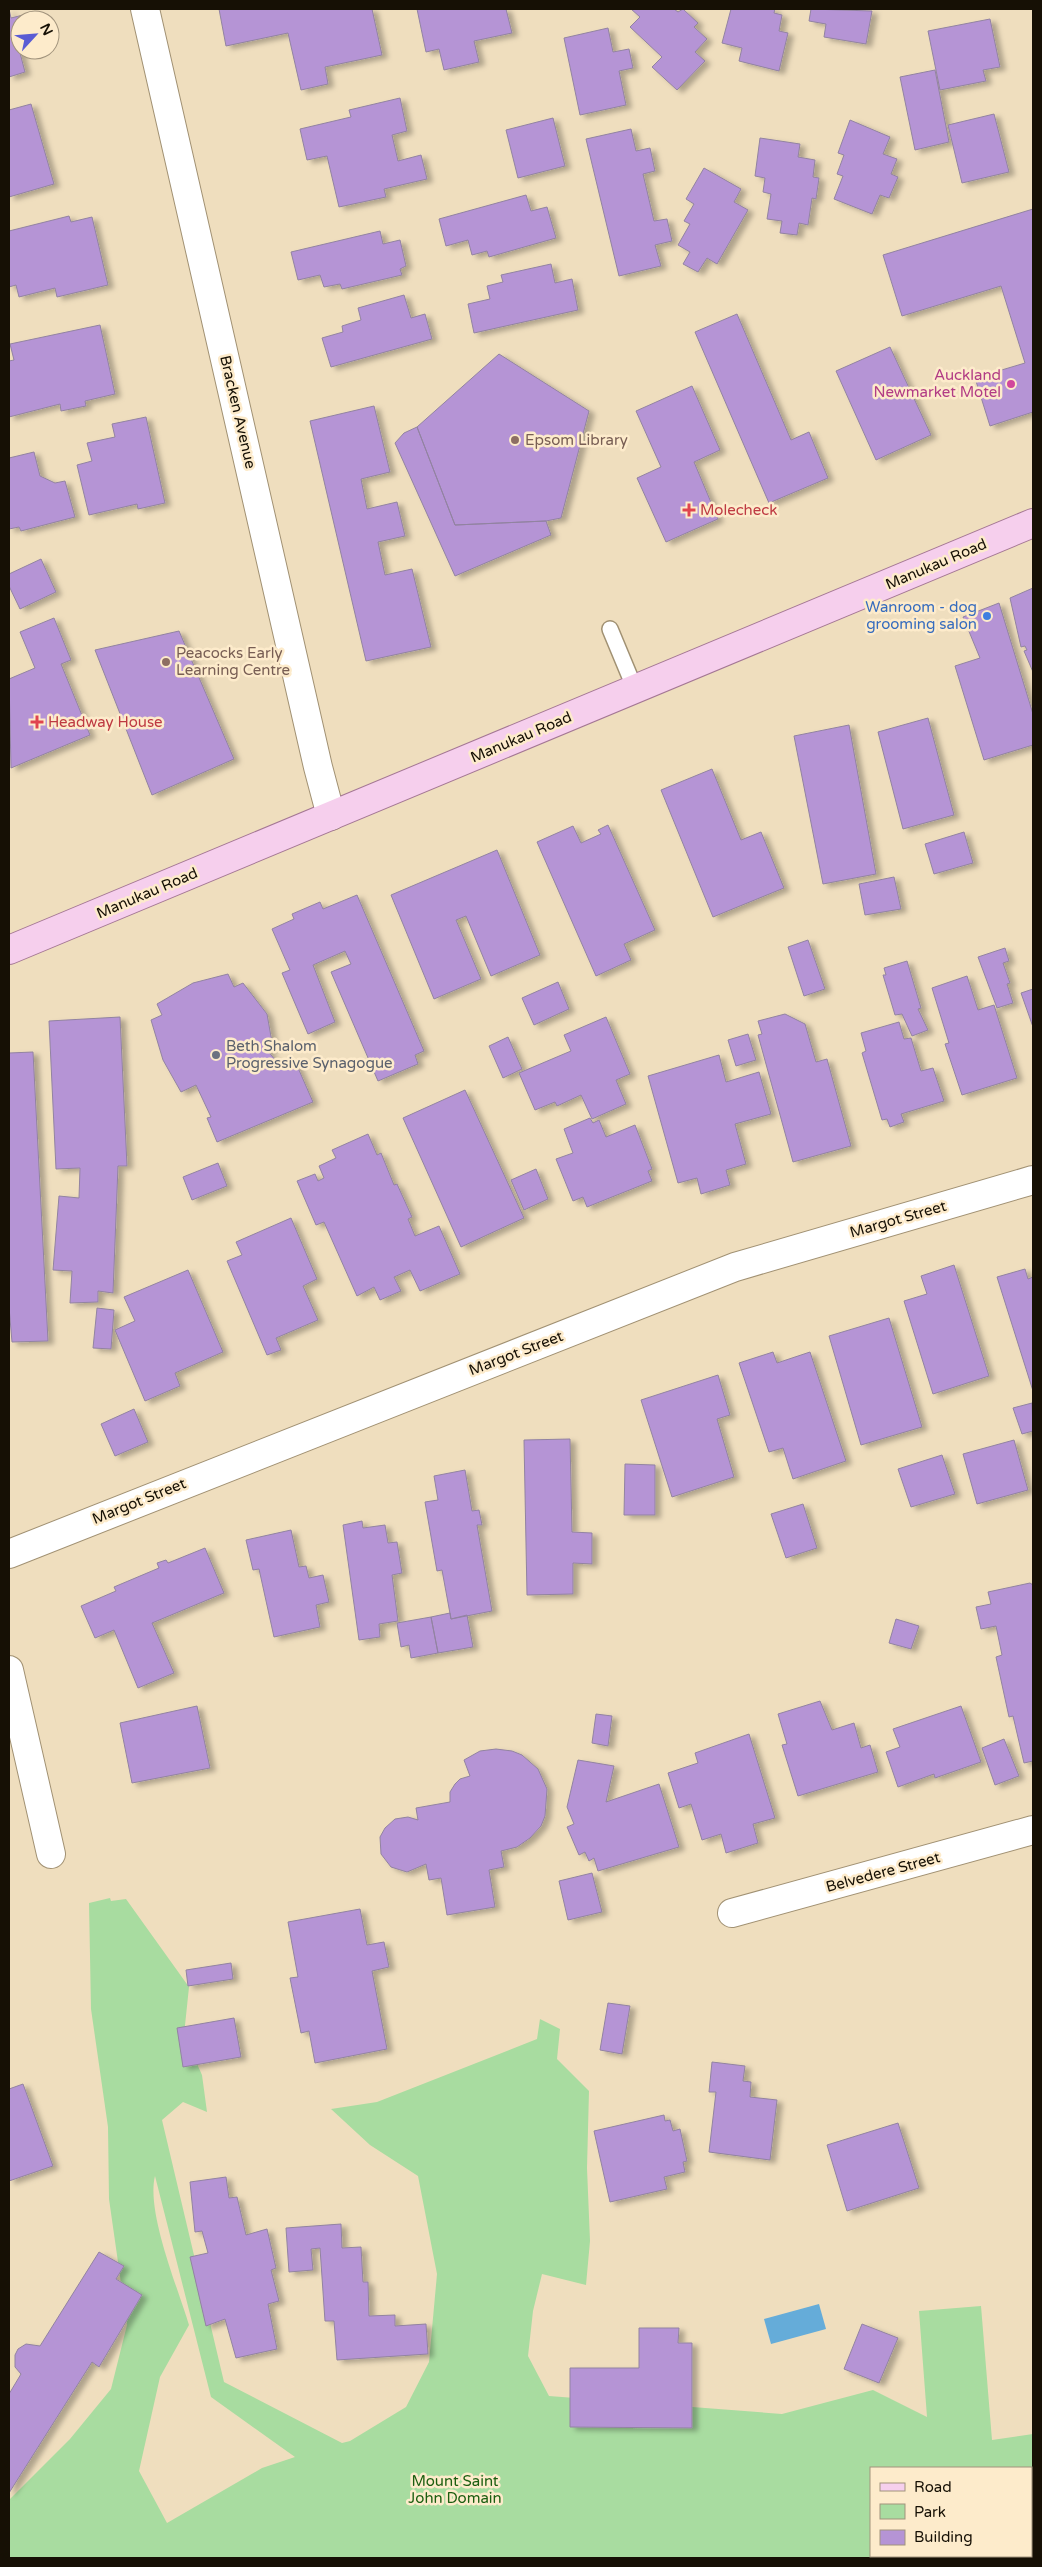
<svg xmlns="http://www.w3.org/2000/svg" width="1042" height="2567" viewBox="0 0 1042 2567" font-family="'Varela Round',sans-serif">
  <defs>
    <filter id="shadow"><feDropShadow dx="5.5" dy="3" stdDeviation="2.5" flood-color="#0004"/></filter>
  </defs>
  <rect width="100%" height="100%" fill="#efdebe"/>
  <path fill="#a8dca0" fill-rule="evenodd" d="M110,1898L111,1901L126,1899L189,1987L184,2035L202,2075L207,2112L183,2102L162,2120L224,2382L342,2443L350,2441L406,2407L429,2362L437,2274L418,2176L370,2145L331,2109L377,2102L537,2039L540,2019L560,2029L557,2059L589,2091L587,2168L590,2241L586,2285L542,2274L533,2311L528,2356L549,2396L782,2414L873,2390L927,2417L919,2311L981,2306L992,2440L1033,2434V2558H9V2500L70,2439L111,2389L127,2325L109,2199L108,2127L91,2009L89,1903ZM155,2176L211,2397L295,2457L262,2468L167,2523L139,2471L160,2377L189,2325C178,2288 146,2212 155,2176ZM871,2468H1031V2556H871Z"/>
  <path fill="#65acd9" d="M819,2304L826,2329L771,2344L764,2319Z"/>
  <path fill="#b594d5" stroke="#9283a1" filter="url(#shadow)" d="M9,9L11,18L23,15L24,20H20V50H32L20,53L25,72L9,77Z
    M219,9H372L382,55L325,67L328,84L301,90L288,33L226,46Z
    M417,9H506L512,33L474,41L479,62L444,70L439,49L426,52Z
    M631,9H674L678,12L683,9L698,23L694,27L707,39L695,52L705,61L677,90L652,67L662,57L630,27L640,17Z
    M731,9H775L774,13L782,15L779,31L788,33L779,71L739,61L742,48L722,43Z
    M811,9L872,11L866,44L824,37L826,24L809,21Z
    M990,19L1000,67L983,70L986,81L940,90L928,31Z
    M608,28L613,52L629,49L633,68L619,71L626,105L580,115L564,38Z
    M935,70L949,142L915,150L900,77Z
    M400,98L407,131L392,135L398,161L421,155L427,179L384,189L386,197L339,207L327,156L307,160L300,129L351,117L349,110Z
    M31,104L54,184L9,197V110Z
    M994,114L1009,172L962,183L948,125Z
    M553,118L565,166L518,178L506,130Z
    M850,120L890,137L883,154L897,159L891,174L898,177L889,198L880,195L872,214L834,199L843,176L837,174L844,155L838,153Z
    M631,129L636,151L650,148L655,171L643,174L654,221L667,219L672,241L655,245L661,266L619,276L586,139Z
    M760,138L800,144L798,157L815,160L813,177L819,178L816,199L812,198L808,225L799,223L797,235L780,233L782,221L767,219L771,194L763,192L765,178L755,176Z
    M704,168L741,189L734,202L748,210L717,264L707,258L698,272L683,264L690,252L678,245L690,224L684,221L694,204L686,199Z
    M526,195L531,211L547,207L556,238L489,257L487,251L472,255L468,240L446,246L439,219Z
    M1033,209V412L990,426L975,378L1025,363L1001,286L902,316L883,255Z
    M69,216L71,222L92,217L108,285L57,297L55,288L19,297L16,285L9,287V231Z
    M380,231L383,244L400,240L406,266L400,269L402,275L342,289L340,284L324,287L320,275L298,280L291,252Z
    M551,264L555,283L572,279L578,310L474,333L468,304L490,299L487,286L503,282L501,275Z
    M404,295L411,318L425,314L432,339L331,367L322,338L343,332L342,326L361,320L358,308Z
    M737,314L791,440L809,432L828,478L769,503L695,332Z
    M100,325L115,394L85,401L86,406L61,411L60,404L9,417V361L14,360L10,344Z
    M890,347L931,435L876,460L836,371Z
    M499,354L589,411L561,518L546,521L455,525L417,427Z
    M692,386L720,450L694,462L718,519L666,542L637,478L661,467L636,411Z
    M374,406L390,472L361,479L367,509L397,502L405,536L378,542L385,575L412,569L431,647L366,661L310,421Z
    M146,417L165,503L138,509L137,504L89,515L77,465L92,461L87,443L115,437L112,424Z
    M417,427L455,525L546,521L551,535L455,576L395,443L404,433Z
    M34,452L40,476L55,483L65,481L75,517L21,531L19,527L9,529V458Z
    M41,559L56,592L20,609L9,586V574Z
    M1033,588V672L1024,651L1027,650L1025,646L1021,647L1010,598Z
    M999,603L1033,714V745L984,760L955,666L980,658L963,617Z
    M54,618L71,660L61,664L90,735L11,768L9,679L35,668L20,632Z
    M179,631L234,759L152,795L95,650Z
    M928,718L954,815L903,829L878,732Z
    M849,725L876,874L823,884L794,736Z
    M712,769L741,840L761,832L784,888L713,917L661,790Z
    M608,825L655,930L624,944L631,960L596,976L537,842L573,826L581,843L601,834L598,830Z
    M964,832L973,863L934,874L925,844Z
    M497,850L540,955L491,976L466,916L456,920L481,979L434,999L391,895Z
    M894,877L901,909L865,915L859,884Z
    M357,895L424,1051L415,1055L418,1064L378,1081L331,972L351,964L345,951L313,965L335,1022L308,1034L282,973L290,970L272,929L294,919L292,914L320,902L323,909Z
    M808,940L825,989L804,996L788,947Z
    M1005,948L1009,961L1003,963L1010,983L1007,984L1013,1003L997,1008L978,957Z
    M907,961L921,1008L918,1009L928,1030L912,1036L902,1014L895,1015L883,975H886L884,968Z
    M228,974L234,987L243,983L267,1014L273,1048L267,1050L281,1067L295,1061L313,1102L217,1142L207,1118L211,1117L196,1085L181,1092L163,1060L151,1020L162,1015L157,1004L193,983Z
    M967,976L978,1010L994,1005L1017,1078L962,1095L945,1044L949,1043L932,988Z
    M558,982L569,1009L534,1025L522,998Z
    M1033,989V1027L1021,993Z
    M785,1014L805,1024L816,1062L827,1059L851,1146L793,1162L758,1035L762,1034L758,1021Z
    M120,1017L127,1166H118L113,1293L98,1291V1302L70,1303L72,1271L53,1270L59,1196L79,1198L80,1168L56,1169L49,1021Z
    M606,1017L630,1074L616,1080L626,1104L592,1119L581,1095L557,1106L555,1102L535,1110L519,1073L571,1051L564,1035Z
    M899,1022L904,1039L911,1038L921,1071L933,1068L944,1101L901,1114L904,1122L890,1127L887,1119L882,1120L862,1053L866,1051L861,1033Z
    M748,1034L756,1060L736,1066L728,1040Z
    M508,1037L522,1069L503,1078L489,1046Z
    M33,1052L48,1341L12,1342L9,1307V1053Z
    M719,1055L726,1082L759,1072L771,1114L735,1124L746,1164L726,1170L730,1185L701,1194L697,1178L678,1183L648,1076Z
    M465,1090L524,1218L461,1247L403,1118Z
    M590,1118L593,1123L599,1120L606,1137L635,1125L652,1169L648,1171L652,1181L587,1207L583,1197L573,1201L556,1159L573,1153L564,1129Z
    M368,1134L377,1155L381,1153L394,1185L397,1184L412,1217L408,1219L415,1236L439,1226L460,1274L420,1291L410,1270L394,1277L401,1291L380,1300L374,1287L357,1296L324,1222L316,1225L297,1181L315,1174L318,1181L324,1178L319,1166L336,1158L332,1150Z
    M218,1163L227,1186L192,1200L183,1177Z
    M536,1169L548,1199L524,1210L511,1180Z
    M291,1218L317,1279L303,1286L318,1320L276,1338L281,1350L267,1355L227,1261L242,1255L236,1242Z
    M954,1265L989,1376L933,1394L904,1301L927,1294L921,1276Z
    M1025,1269L1028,1279L1033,1277V1391L997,1277Z
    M188,1270L223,1352L175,1373L180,1386L145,1401L115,1330L135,1321L124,1297Z
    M97,1308L114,1310L111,1349L93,1348Z
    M889,1318L922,1427L861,1445L829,1336Z
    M773,1352L777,1363L810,1352L846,1461L793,1479L783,1448L769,1452L739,1363Z
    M718,1375L730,1415L717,1419L734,1477L672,1497L641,1400Z
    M1032,1403L1033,1431L1022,1434L1013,1408Z
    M134,1409L148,1442L115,1456L101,1424Z
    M570,1439L572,1532L592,1533V1564L573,1563V1594L527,1595L524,1440Z
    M1014,1440L1028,1490L977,1504L963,1454Z
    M942,1455L955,1494L911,1507L898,1469Z
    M625,1464L655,1465V1515H624Z
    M465,1470L472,1511L479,1510L482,1525H477L492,1611L451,1619L442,1570L437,1571L425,1502L438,1500L434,1476Z
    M803,1504L817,1548L786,1558L771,1514Z
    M362,1521L363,1528L385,1525L388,1543L397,1542L402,1573L392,1575L398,1621L379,1624L380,1637L359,1640L343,1525Z
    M291,1530L299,1567L306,1566L309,1578L323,1575L329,1602L316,1605L320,1627L274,1637L259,1569L253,1570L246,1540Z
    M205,1548L224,1593L152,1623L174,1673L138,1688L114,1630L95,1638L81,1606L116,1591L114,1587L159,1568L157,1563L166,1560L168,1563Z
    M1030,1583L1033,1585V1761L1024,1763L1013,1716L1009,1717L996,1657L1002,1655L996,1626L981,1629L976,1607L991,1604L988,1592Z
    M450,1613L451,1619L467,1615L473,1647L438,1653L431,1617Z
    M431,1617L438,1653L411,1658L409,1645L401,1647L397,1623Z
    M896,1619L919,1626L911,1649L889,1643Z
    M820,1701L832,1730L854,1723L861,1748L870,1745L878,1772L798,1796L782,1745L787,1744L778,1714Z
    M197,1706L210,1768L132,1783L120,1723Z
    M961,1706L981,1762L935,1778L934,1774L898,1787L886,1752L900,1747L893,1729Z
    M596,1714L612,1716L608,1746L592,1743Z
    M749,1734L775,1818L753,1824L758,1843L726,1853L721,1834L702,1840L691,1804L679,1808L668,1773L698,1763L695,1753Z
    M1004,1739L1019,1776L995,1785L982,1748Z
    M496,1749L512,1751L522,1755L538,1769L547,1789L545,1816L541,1826L530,1838L517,1847L501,1851L504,1867L489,1870L495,1907L447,1915L441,1878L429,1880L426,1864L407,1872L391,1867L381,1854L380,1837L385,1828L395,1819L408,1817L418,1820L416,1808L450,1802V1792L455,1784L460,1779L470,1776L464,1760L480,1751Z
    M578,1760L614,1766L606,1802L659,1784L679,1847L598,1871L594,1858L589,1861L585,1852L579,1855L567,1827L574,1824L567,1807Z
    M592,1873L602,1912L568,1920L559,1881Z
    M360,1909L367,1945L384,1942L389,1967L372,1971L387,2049L315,2063L309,2031L301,2033L290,1978L298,1977L288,1922Z
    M231,1963L233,1979L188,1986L186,1970Z
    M608,2003L630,2006L622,2054L600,2050Z
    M234,2018L241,2057L183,2067L177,2028Z
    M712,2062L745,2066L743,2081L751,2082L750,2097L777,2100L770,2160L709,2152L716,2092H709Z
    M23,2084L53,2166L9,2181V2089Z
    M664,2115L665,2121L670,2120L673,2131L680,2129L687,2161L683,2162L685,2172L664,2177L667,2189L610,2202L594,2131Z
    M898,2123L919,2188L847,2211L827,2145Z
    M226,2177L229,2198L237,2197L246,2235L267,2229L276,2268L271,2270L279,2301L268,2304L277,2349L236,2358L225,2319L206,2326L190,2257L208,2253L202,2231L195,2232L190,2182Z
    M341,2224L342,2248L361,2247L363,2282H368L369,2316L395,2315V2326L426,2324L428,2354L337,2360L334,2321H325L320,2248L311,2249L313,2270L289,2272L286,2228Z
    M99,2252L124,2266L116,2279L142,2295L99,2367L92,2362L9,2493V2394L21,2374L15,2367V2355L18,2349L26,2344L40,2346Z
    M862,2324L898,2338L879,2383L844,2369Z
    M639,2328H679L678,2343H692V2428L570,2427V2368H639Z"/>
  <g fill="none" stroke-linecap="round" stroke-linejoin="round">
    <g stroke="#a19173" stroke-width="18">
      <path id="lane" d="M610,629L635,689"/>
    </g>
    <g stroke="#a19173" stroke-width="30">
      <path id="street" d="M145,9L318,767L331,816
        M9,1554L735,1267L1033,1180
        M9,1670L51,1854
        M732,1913L1033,1830"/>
    </g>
    <g stroke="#a47794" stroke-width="30">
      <path id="primary" d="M9,950L1033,523"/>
    </g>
    <use href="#lane" stroke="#fff" stroke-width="15"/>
    <use href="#street" stroke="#fff" stroke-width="28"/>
    <use href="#primary" stroke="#f6cfed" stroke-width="28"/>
  </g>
  <circle fill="#d1479c" stroke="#fdebcb" stroke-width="2" cx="1011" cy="384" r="5"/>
  <g fill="#8d6e63" stroke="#fdebcb" stroke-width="2">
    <circle cx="515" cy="440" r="5"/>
    <circle cx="166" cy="662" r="5"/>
  </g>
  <g fill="#e0444e" stroke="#fdebcb" stroke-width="2">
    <path d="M686.5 502.5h5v5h5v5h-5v5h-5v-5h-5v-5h5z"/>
    <path d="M34.5 714.5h5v5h5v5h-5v5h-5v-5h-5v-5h5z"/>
  </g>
  <circle fill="#3f7fe0" stroke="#fdebcb" stroke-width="2" cx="987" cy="616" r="5"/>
  <circle fill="#6b7280" stroke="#fdebcb" stroke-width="2" cx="216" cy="1055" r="5"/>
  <g text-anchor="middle" stroke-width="5" stroke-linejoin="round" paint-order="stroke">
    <g font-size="15" fill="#b23c85" stroke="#fdebcb" text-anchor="end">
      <text x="1001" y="380">Auckland<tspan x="1001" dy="17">Newmarket Motel</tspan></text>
    </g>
    <g font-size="15" fill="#161005" stroke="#fdebcb">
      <text transform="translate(238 412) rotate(77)" y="5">Bracken Avenue</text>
      <text transform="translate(936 564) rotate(-23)" y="5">Manukau Road</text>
      <text transform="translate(521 737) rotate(-23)" y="5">Manukau Road</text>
      <text transform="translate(147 893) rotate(-23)" y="5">Manukau Road</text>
      <text transform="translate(898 1219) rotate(-16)" y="5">Margot Street</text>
      <text transform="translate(516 1353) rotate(-21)" y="5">Margot Street</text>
      <text transform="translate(139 1501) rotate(-22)" y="5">Margot Street</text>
      <text transform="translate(883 1872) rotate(-15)" y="5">Belvedere Street</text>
    </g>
    <g font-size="15" fill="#785e54" stroke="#fdebcb" text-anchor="start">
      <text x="525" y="445">Epsom Library</text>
      <text x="176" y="658">Peacocks Early<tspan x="176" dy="17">Learning Centre</tspan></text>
    </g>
    <g font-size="15" fill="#be3a42" stroke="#fdebcb" text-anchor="start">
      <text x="700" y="515">Molecheck</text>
      <text x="48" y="727">Headway House</text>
    </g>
    <g font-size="15" fill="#366cbe" stroke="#fdebcb" text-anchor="end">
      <text x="977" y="612">Wanroom - dog<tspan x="977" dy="17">grooming salon</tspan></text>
    </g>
    <g font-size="15" fill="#5b616d" stroke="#fdebcb" text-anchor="start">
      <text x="226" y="1051">Beth Shalom<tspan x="226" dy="17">Progressive Synagogue</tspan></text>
    </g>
    <g font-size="15" fill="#1b5e10" stroke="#fdebcb">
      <text x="455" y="2486">Mount Saint<tspan x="455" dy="17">John Domain</tspan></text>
    </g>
  </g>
  <rect width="1042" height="2567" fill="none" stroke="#161005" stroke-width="20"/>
  <rect x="870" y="2467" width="162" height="90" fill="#fdebcb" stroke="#a1937c"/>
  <rect x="880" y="2483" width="25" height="8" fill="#f6cfed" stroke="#a1937c"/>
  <text x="914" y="2492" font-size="15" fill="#161005">Road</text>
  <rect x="880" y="2504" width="25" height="15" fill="#a8dca0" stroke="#a1937c"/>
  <text x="914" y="2517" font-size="15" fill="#161005">Park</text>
  <rect x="880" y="2530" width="25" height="15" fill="#b594d5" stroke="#a1937c"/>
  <text x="914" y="2542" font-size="15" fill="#161005">Building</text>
  <g transform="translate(35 35) rotate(64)"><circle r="24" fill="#fdebcb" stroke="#a1937c"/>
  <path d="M0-4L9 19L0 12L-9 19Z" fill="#5a5cd4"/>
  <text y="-8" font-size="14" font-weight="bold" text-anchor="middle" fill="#161005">N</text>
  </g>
</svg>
